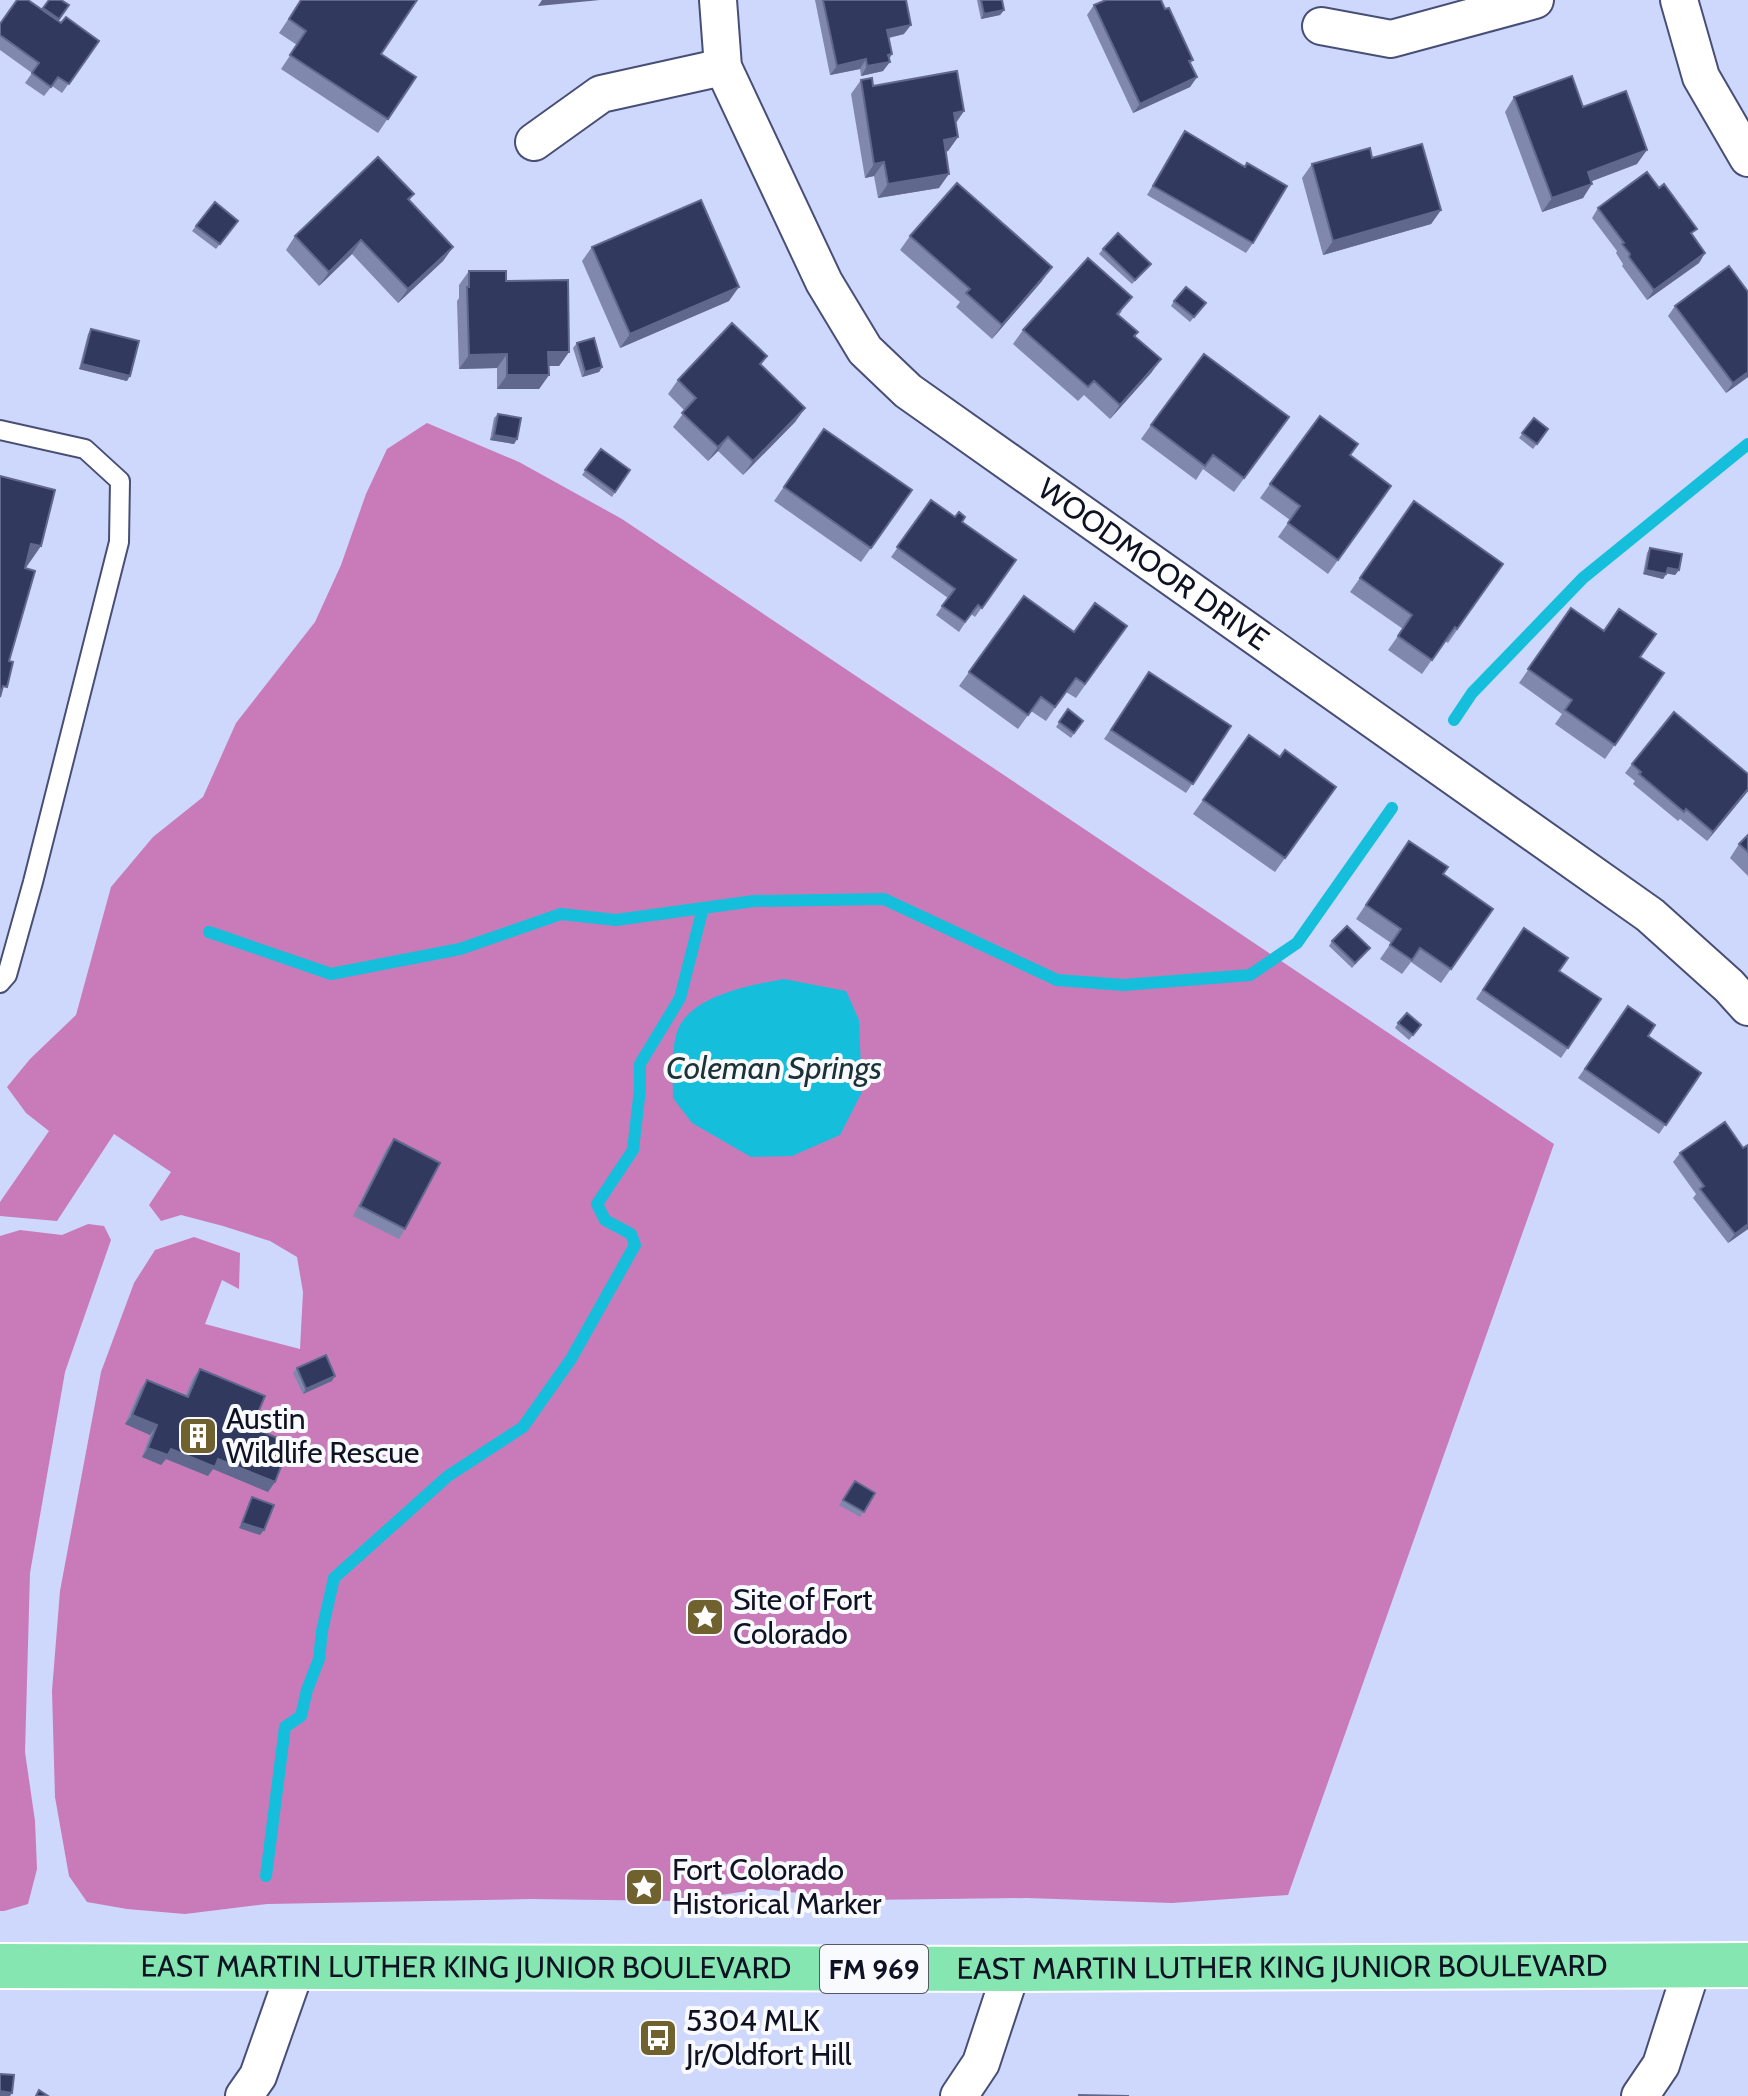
<svg xmlns="http://www.w3.org/2000/svg" width="1748" height="2096" viewBox="0 0 1748 2096" font-family="Cabin,sans-serif">
  <rect width="100%" height="100%" fill="#ced7fc"/>
  <path fill="#c97ab9" d="M427,423L519,462L622,519L1554,1144L1288,1895L1172,1903L1027,1898L864,1900L762,1889L678,1901L530,1899L267,1904L185,1914L127,1909L87,1902L69,1876L55,1797L52,1691L60,1591L101,1372L134,1283L155,1250L194,1237L240,1253L239,1289L222,1280L205,1324L300,1349L303,1292L297,1257L270,1241L223,1226L181,1215L161,1221L149,1205L171,1172L114,1134L57,1221L0,1216V1202L49,1131L26,1113L7,1087L30,1059L76,1015L111,887L153,837L203,797L236,723L315,622L341,565L366,494L387,449Z
    M88,1224L104,1226L111,1240L65,1372L30,1573L25,1752L35,1821L37,1869L28,1904L4,1911H0V1236L20,1230L62,1235Z"/>
  <path fill="#15bfdc" d="M784,979L846,991L859,1020L862,1092L840,1135L792,1156L751,1157L692,1123L673,1098C673,1078 671,1055 676,1035C686,996 751,985 784,979Z"/>
  <g fill="none" stroke-linecap="round" stroke-linejoin="round">
    <path stroke="#15bfdc" stroke-width="12" d="M1454,720L1472,693L1583,578L1748,444
      M209,932L331,974L460,949L561,914L616,920L754,901L884,899L1057,980L1124,985L1250,975L1297,943L1392,808
      M266,1876L285,1727L301,1716L307,1690L319,1659L322,1631L334,1578L448,1476L523,1427L571,1359L635,1245L631,1234L605,1220L597,1204L633,1150L640,1089V1064L680,998L703,908"/>
    <g stroke="#474f76" stroke-width="22">
      <path id="service" d="M0,430L85,449L120,481L119,542L33,882L7,975L0,983"/>
    </g>
    <g stroke="#474f76" stroke-width="40">
      <g id="minor">
        <path id="s1" d="M718,0L723,67L824,282L865,350L908,391L1650,915L1729,986L1748,1007"/>
        <path d="M1679,0L1701,77L1748,158"/>
        <path d="M1321,26L1391,39L1535,0"/>
        <path d="M534,142L601,94L723,67"/>
        <path d="M244,2096L258,2076L296,1968"/>
        <path d="M959,2096L981,2063L1012,1969"/>
        <path d="M1640,2096L1661,2065L1693,1965"/>
      </g>
    </g>
    <g stroke="#fff" stroke-width="48">
      <g id="primary">
        <path id="s2" d="M0,1966L1012,1969L1748,1965"/>
      </g>
    </g>
    <use href="#service" stroke="#fff" stroke-width="18"/>
    <use href="#minor" stroke="#fff" stroke-width="36"/>
    <use href="#primary" stroke="#85e6b2" stroke-width="44"/>
  </g>
  <path fill="#8088ad" d="M49,0L69,5L57,21L99,41L62,93L52,86L44,96L25,83L32,73L0,50V24L42,10Z
    M301,0L416,77L378,133L281,69L297,45L279,33Z
    M815,0H906L904,34L888,38L892,54L883,71L861,76L860,69L830,75Z
    M977,0H1002L1004,10L1000,15L981,19Z
    M1094,5L1165,9L1193,60L1190,64L1197,77L1190,87L1133,113L1087,15Z
    M861,80L873,86L964,111L956,123L958,137L948,151L946,152L939,188L878,198L874,176L865,178L851,94Z
    M1514,97L1583,107L1637,164L1592,181L1583,198L1542,212L1505,112Z
    M1185,131L1253,243L1246,253L1147,195Z
    M1372,158L1441,210L1431,224L1323,255L1302,178L1312,164Z
    M414,194L409,201L453,247L443,261L398,303L352,254L319,286L286,250L295,236Z
    M215,202L238,221L216,249L192,231Z
    M1598,208L1693,236L1705,253L1699,263L1647,300L1622,266L1623,264L1616,253L1617,251L1592,218Z
    M910,236L1042,281L992,339L956,307L960,302L900,250Z
    M592,247L729,301L620,348L582,261Z
    M1103,249L1151,264L1132,284L1099,254Z
    M469,271L506,281L569,352L559,366H549V375L539,389H497V368L459,369L457,301L459,298V285Z
    M1748,292V377L1726,393L1668,316L1675,306Z
    M1174,301L1206,303L1190,322L1171,306Z
    M1122,311L1119,315L1135,336L1161,359L1151,373L1110,419L1084,395L1078,401L1013,344L1023,330Z
    M91,329L127,381L79,369L88,334Z
    M577,343L602,367L599,372L582,377L573,348Z
    M767,356L761,364L805,408L795,422L743,475L718,451L708,461L673,427L685,411L668,394L678,380Z
    M498,414L517,439L514,444L490,440L494,418Z
    M1289,417L1234,492L1203,469L1196,480L1141,439L1151,425Z
    M1534,418L1548,429L1533,449L1519,438Z
    M824,429L912,490L861,562L774,501Z
    M601,449L630,470L612,497L582,475Z
    M1350,456L1391,486L1328,574L1278,537L1290,520L1260,498L1270,484Z
    M931,500L1016,560L975,617L971,614L959,632L936,615L948,598L891,557Z
    M1414,501L1503,564L1448,643L1445,641L1422,674L1388,650L1403,629L1350,592Z
    M1650,548L1679,570L1675,575L1667,573L1663,579L1643,574L1647,553Z
    M1024,596L1074,632L1127,626L1076,698L1066,692L1046,721L1031,711L1018,729L959,686Z
    M1571,608L1664,673L1605,759L1555,724L1562,714L1519,683Z
    M1149,672L1231,726L1186,793L1104,739Z
    M1068,709L1083,721L1071,738L1056,727Z
    M1249,735L1280,757L1336,787L1275,872L1193,814Z
    M1632,764L1748,791L1707,841L1680,819L1678,821L1633,784L1635,781L1625,773Z
    M1748,835V876L1730,858L1739,844Z
    M1409,841L1443,874L1493,909L1441,983L1411,962L1402,974L1380,959L1391,943L1356,919Z
    M1524,928L1559,971L1601,999L1561,1058L1476,999Z
    M1332,941L1370,948L1352,968L1329,946Z
    M1628,1006L1648,1036L1701,1073L1659,1134L1578,1078Z
    M1398,1023L1421,1025L1409,1040L1395,1028Z
    M394,1139L405,1229L399,1239L353,1216L387,1148Z
    M1748,1145V1229L1728,1243L1693,1198L1696,1194L1673,1162L1680,1153L1743,1148Z
    M297,1368L332,1381L303,1394L293,1373Z
    M200,1369L252,1427L281,1448L275,1482L268,1492L213,1469L208,1476L166,1459L161,1465L142,1457L150,1435L125,1424L140,1389L147,1380L185,1396L193,1378Z
    M855,1481L875,1493L860,1517L839,1505Z
    M252,1497L260,1535L239,1528L249,1502Z"/>
  <path fill="#61688d" d="M542,0H600L538,6Z
    M1004,10L1000,15L981,19L984,14Z
    M911,25L904,34L880,40L887,30Z
    M892,54L885,63L890,62L883,71L861,76L867,66Z
    M866,59L860,69L830,75L837,66Z
    M1197,77L1190,87L1133,113L1140,104Z
    M964,111L954,125V113Z
    M958,137L948,151L934,154L944,140Z
    M1647,150L1637,164L1579,186L1588,172Z
    M884,162L874,176L865,178L874,164Z
    M949,174L939,188L878,198L888,184Z
    M1592,184L1583,198L1542,212L1552,198Z
    M1441,210L1431,224L1323,255L1333,241Z
    M361,240L352,254L319,286L329,272Z
    M453,247L443,261L398,303L408,289Z
    M1705,253L1699,263L1647,300L1654,290Z
    M1052,267L1042,281L992,339L1002,325Z
    M739,287L729,301L620,348L630,334Z
    M548,352H569L559,366H538Z
    M507,354L497,368L459,369L469,355Z
    M1161,359L1151,373L1110,419L1120,405Z
    M82,364L130,376L127,381L79,369Z
    M602,367L599,372L582,377L585,372Z
    M1748,372V377L1726,393L1733,383Z
    M507,375H549L539,389H497Z
    M805,408L795,422L743,475L753,461Z
    M494,435L517,439L514,444L490,440Z
    M728,437L718,451L708,461L718,447Z
    M31,544L41,546L23,572Z
    M1668,568L1679,570L1675,575L1664,573Z
    M1646,570L1666,574L1663,579L1643,574Z
    M1748,789V791L1707,841L1713,832Z
    M1748,1224V1229L1728,1243L1735,1234Z
    M335,1376L332,1381L303,1394L306,1389Z
    M132,1415L157,1425L150,1435L125,1424Z
    M148,1448L171,1449L218,1459L275,1482L268,1492L213,1469L208,1476L166,1459L161,1465L142,1457Z
    M242,1523L264,1530L260,1535L239,1528Z
    M0,2091L12,2093L10,2096H0Z"/>
  <path fill="#32395e" stroke="#61688d" stroke-width="2" d="M17,0H28L61,23L66,17L99,41L69,84L58,77L51,87L32,73L39,63L0,35V24Z
    M49,0H61L69,5L59,19L43,8Z
    M301,0H417L381,54L416,77L388,119L290,55L306,31L289,19Z
    M823,0H906L911,25L887,30L892,54L888,55L890,62L867,66L866,59L837,66Z
    M981,0H1002L1004,10L984,14Z
    M1106,0H1161L1165,9L1169,8L1193,60L1189,61L1197,77L1140,104L1094,5Z
    M957,71L964,111L954,113L958,137L944,140L949,174L888,184L884,162L874,164L861,80L872,78L873,86Z
    M1572,76L1583,107L1626,91L1647,150L1588,172L1592,184L1552,198L1514,97Z
    M1185,131L1245,167L1247,163L1287,186L1253,243L1153,186Z
    M1422,144L1441,210L1333,241L1312,164L1370,148L1372,158Z
    M378,157L414,194L408,199L453,247L408,289L361,240L329,272L295,236Z
    M1647,172L1659,188L1664,184L1697,229L1691,233L1705,253L1654,290L1629,257L1630,254L1622,244L1624,243L1598,208Z
    M957,183L1052,267L1002,325L966,293L970,289L910,236Z
    M701,200L739,287L630,334L592,247Z
    M215,202L238,221L220,244L196,226Z
    M1118,233L1151,264L1135,280L1103,249Z
    M1088,258L1132,297L1117,314L1138,332L1134,336L1161,359L1120,405L1094,381L1088,387L1023,330Z
    M1729,266L1748,292V372L1733,383L1675,306Z
    M469,271H506V281L568,280L569,352H548L549,375H507V354L469,355L467,287H469Z
    M1186,287L1206,303L1194,317L1174,301Z
    M732,323L767,356L760,364L805,408L753,461L728,437L718,447L682,413L696,398L678,380Z
    M91,329L139,341L130,376L82,364Z
    M594,338L602,367L585,372L577,343Z
    M1204,354L1289,417L1244,478L1213,455L1205,466L1151,425Z
    M498,414L521,418L517,439L494,435Z
    M1320,416L1358,444L1350,455L1391,486L1338,560L1288,523L1300,506L1270,484Z
    M1534,418L1548,429L1537,444L1522,433Z
    M824,429L912,490L871,548L784,487Z
    M601,449L630,470L615,492L585,470Z
    M0,476L55,490L41,546L31,544L25,568L35,571L9,661L13,662L7,687L3,686L0,697Z
    M931,500L955,517L959,512L965,517L962,522L1016,560L982,608L978,605L965,622L942,606L955,589L897,547Z
    M1414,501L1503,564L1457,629L1455,627L1432,660L1398,636L1412,615L1360,578Z
    M1650,548L1682,554L1679,570L1668,568L1666,574L1646,570Z
    M1024,596L1074,632L1095,603L1127,626L1085,684L1076,678L1055,707L1041,697L1028,715L969,672Z
    M1571,608L1604,631L1619,609L1656,634L1640,657L1664,673L1615,745L1565,710L1572,700L1528,669Z
    M1149,672L1231,726L1193,784L1111,730Z
    M1068,709L1083,721L1074,733L1059,722Z
    M1674,712L1748,774V789L1713,832L1686,809L1684,812L1639,774L1641,772L1632,764Z
    M1249,735L1280,757L1285,750L1336,787L1285,858L1203,800Z
    M1748,835V852L1739,844Z
    M1409,841L1448,867L1443,874L1493,909L1451,969L1420,948L1412,960L1390,945L1401,929L1366,905Z
    M1347,926L1370,948L1355,963L1332,941Z
    M1524,928L1568,958L1559,971L1601,999L1568,1048L1483,990Z
    M1628,1006L1655,1025L1648,1036L1701,1073L1666,1125L1585,1069Z
    M1407,1013L1421,1025L1413,1035L1398,1023Z
    M1725,1122L1743,1148L1748,1145V1224L1735,1234L1700,1189L1704,1186L1680,1153Z
    M394,1139L440,1163L405,1229L360,1206Z
    M326,1355L335,1376L306,1389L297,1368Z
    M200,1369L265,1396L252,1427L284,1441L281,1448L287,1451L275,1482L218,1459L215,1467L171,1449L168,1455L148,1448L157,1425L132,1415L147,1380L188,1397Z
    M855,1481L875,1493L864,1512L843,1500Z
    M252,1497L274,1505L264,1530L242,1523Z
    M0,2074L14,2075L12,2093L0,2091Z
    M39,2090L48,2096H36Z
    M1079,2095L1129,2096H1079Z"/>
  <defs>
    <g id="building-square" transform="scale(2)"><rect x="-9" y="-9" width="18" height="18" rx="4" fill="#70622f" stroke="#f8fafe"/><path d="M-4-6H4V6H1V3H-1V6H-4ZM-2.5-4.3h1.7v1.8h-1.7ZM.8-4.3h1.7v1.8H.8ZM-2.5-1h1.7V.8h-1.7ZM.8-1h1.7V.8H.8Z" fill="#fff"/></g>
    <g id="sight-square" transform="scale(2)"><rect x="-9" y="-9" width="18" height="18" rx="4" fill="#70622f" stroke="#f8fafe"/><path d="M0-6L1.8-2.2L6-1.7L2.9 1.2L3.7 5.4L0 3.3L-3.7 5.4L-2.9 1.2L-6-1.7L-1.8-2.2Z" fill="#fff"/></g>
    <g id="bus-square" transform="scale(2)"><rect x="-9" y="-9" width="18" height="18" rx="4" fill="#70622f" stroke="#f8fafe"/><path d="M-5-6H5V4H4V6H2V4H-2V6H-4V4H-5ZM-3.5-4V0h7V-4ZM-3.5 1.2v1.5H-2V1.2ZM2 1.2v1.5H3.5V1.2Z" fill="#fff"/></g>
  </defs>
  <g fill-rule="evenodd">
    <use href="#building-square" x="198" y="1436"/>
    <use href="#sight-square" x="705" y="1617"/>
    <use href="#sight-square" x="644" y="1887"/>
    <use href="#bus-square" x="658" y="2038"/>
  </g>
  <g text-anchor="middle" stroke-width="8" stroke-linejoin="round" paint-order="stroke">
    <rect fill="#f8fafe" stroke="#555864" stroke-width="2" x="820" y="1945" width="108" height="48" rx="6"/>
    <g font-size="28" font-weight="bold" fill="#0f1222">
      <text x="874" y="1979">FM 969</text>
    </g>
    <g font-size="30" fill="#0f1222" stroke="#f8fafe">
      <text dy="10" stroke="none"><textPath href="#s1" startOffset="744">WOODMOOR DRIVE</textPath></text>
      <text dy="10" stroke="none"><textPath href="#s2" startOffset="1282">EAST MARTIN LUTHER KING JUNIOR BOULEVARD</textPath></text>
      <text dy="10" stroke="none"><textPath href="#s2" startOffset="466">EAST MARTIN LUTHER KING JUNIOR BOULEVARD</textPath></text>
    </g>
    <g font-size="30" fill="#0f1222" stroke="#f8fafe" text-anchor="start">
      <text x="226" y="1429">Austin<tspan x="226" dy="34">Wildlife Rescue</tspan></text>
      <text x="733" y="1610">Site of Fort<tspan x="733" dy="34">Colorado</tspan></text>
      <text x="672" y="1880">Fort Colorado<tspan x="672" dy="34">Historical Marker</tspan></text>
      <text x="686" y="2031">5304 MLK<tspan x="686" dy="34">Jr/Oldfort Hill</tspan></text>
    </g>
    <g font-size="32" font-style="italic" fill="#1b3338" stroke="#f8fafe">
      <text x="774" y="1079">Coleman Springs</text>
    </g>
  </g>
</svg>
